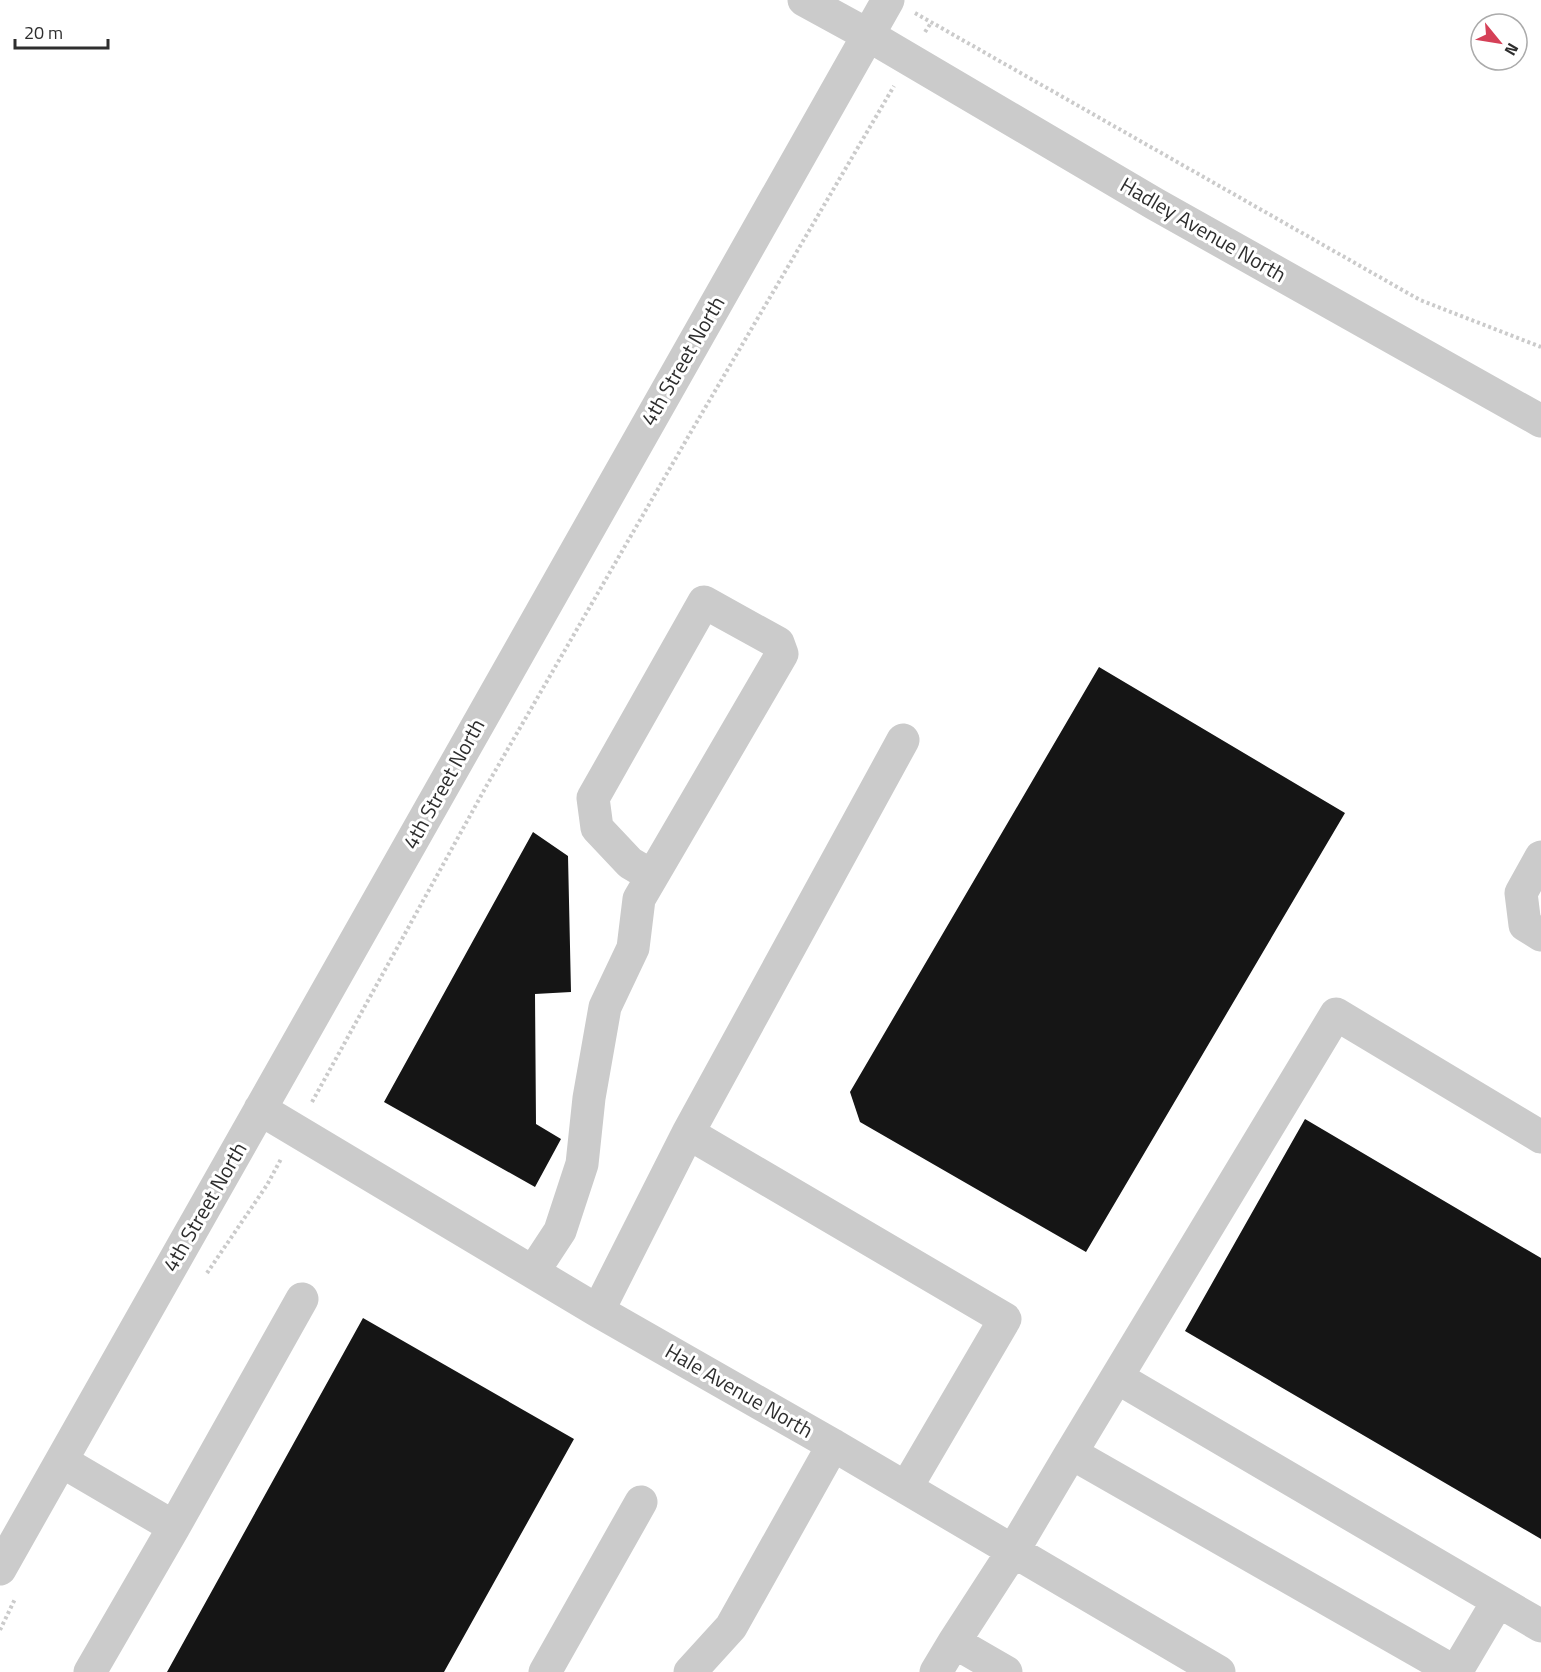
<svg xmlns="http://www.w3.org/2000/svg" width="1541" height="1672" viewBox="0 0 1541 1672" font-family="'Titillium Web',sans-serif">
  <rect width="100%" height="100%" fill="#fff"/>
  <path fill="#151515" d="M1099,667L1345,813L1086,1252L860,1122L850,1092Z
    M533,832L568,856L571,992L535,994L536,1124L561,1139L535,1187L384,1102Z
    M1305,1119L1541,1258V1539L1185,1331Z
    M363,1318L574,1439L444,1672H167Z"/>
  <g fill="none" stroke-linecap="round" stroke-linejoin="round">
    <path stroke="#cbcbcb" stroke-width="4" stroke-dasharray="3 3" stroke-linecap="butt" d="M915,13L1420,300L1541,347
      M925,32L931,23
      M312,1102L487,785L688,437L894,86
      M207,1273L267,1185L281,1159
      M0,1630L15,1599"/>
    <path stroke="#cbcbcb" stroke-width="33" d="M804,0L868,35L1155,204L1541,421
      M1541,857L1521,893L1525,925L1541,935
      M260,1109L598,1311L833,1445L1219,1672
      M688,1133L1005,1319L906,1488
      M533,1272L560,1231L582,1164L589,1098L605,1007L633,948L639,899L782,654L778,643L704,602L593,798L597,828L630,863L652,876
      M598,1311L688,1133L903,740
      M1118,1378L1541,1626
      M75,1469L174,1527L90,1672
      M174,1527L302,1299
      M0,1569L888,0
      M954,1642L1013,1551L1071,1453
      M545,1672L641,1502
      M690,1672L731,1627L833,1445
      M936,1672L954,1642L1006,1672
      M1455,1672L1071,1453L1336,1014L1541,1137
      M1456,1672L1498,1601"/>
  </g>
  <g text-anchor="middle" stroke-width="6" stroke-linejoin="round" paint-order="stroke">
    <g font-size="21" fill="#2e2e2e" stroke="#fff">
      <text transform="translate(1203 230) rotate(30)" y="7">Hadley Avenue North</text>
      <text transform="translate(683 361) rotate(-60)" y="7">4th Street North</text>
      <text transform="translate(444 784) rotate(-61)" y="7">4th Street North</text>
      <text transform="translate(205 1207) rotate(-60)" y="7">4th Street North</text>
      <text transform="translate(739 1391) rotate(30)" y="7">Hale Avenue North</text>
    </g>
  </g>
  <g transform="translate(1499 42) rotate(120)"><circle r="28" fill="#ffffff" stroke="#ababab" stroke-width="1.5"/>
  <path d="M0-4.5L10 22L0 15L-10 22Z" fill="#d54057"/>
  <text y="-9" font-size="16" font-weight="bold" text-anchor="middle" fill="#2e2e2e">N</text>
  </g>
  <path d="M15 39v9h93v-9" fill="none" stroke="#2e2e2e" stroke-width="3"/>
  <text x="24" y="39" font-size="18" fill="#2e2e2e" stroke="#ffffff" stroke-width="4.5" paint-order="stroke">20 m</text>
</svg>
